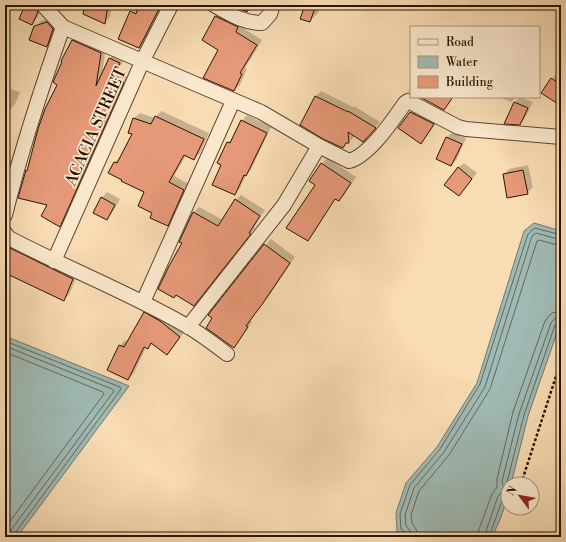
<svg xmlns="http://www.w3.org/2000/svg" width="566" height="542" viewBox="0 0 566 542" font-family="'Libre Bodoni',serif">
  <rect width="100%" height="100%" fill="#f8dcb3"/>
  <filter id="stains"><feTurbulence type="fractalNoise" baseFrequency=".005" numOctaves="4"/><feColorMatrix values="0 0 0 0 .2 0 0 0 0 .09 0 0 0 0 .02 0 0 0 .5 -.17"/></filter>
  <radialGradient id="worn" r=".72"><stop offset=".6" stop-color="#630" stop-opacity="0"/><stop offset="1" stop-color="#630" stop-opacity=".3"/></radialGradient>
  <path fill="#9fbab4" stroke="#70786c" d="M534,223L561,231V321L528,416L511,484H508C508,502 500,521 492,537H405L397,531L396,513L406,483L437,447L477,383L524,231Z
    M5,336L129,386L17,537H5Z"/>
  <path fill="#0003" d="M26,5L43,6L37,18L31,24Z
    M60,5H112L110,17L105,22L86,5L64,10Z
    M141,5H163L145,42L139,47L131,12L136,6L139,8Z
    M297,5H321L318,13L310,21L304,11L296,8Z
    M222,11L243,21L240,26L262,40L245,68L247,69L240,85L234,90L219,49L203,40L216,16Z
    M53,17L58,23L52,40L47,46L35,27L41,21Z
    M78,35L106,47L102,74L110,58L115,53L125,58L117,72L128,77L65,220L60,226L49,204L58,84L73,41Z
    M557,73L561,76V105L552,79Z
    M411,85V92H408Z
    M5,87L20,92L15,104L10,110L5,108Z
    M321,91L353,107L354,106L380,122L369,135L354,134V137L343,147L301,124L316,96Z
    M500,97H516L511,102Z
    M520,97L533,102L525,118L520,124L505,123L515,102Z
    M416,107L439,119L426,137L421,143L400,128L411,112Z
    M161,111L209,133L200,153L194,159L186,155L174,176L189,184L173,220L167,225L154,212L146,192L110,172L115,162L120,157L133,134L134,118L140,113L155,118Z
    M247,115L271,127L251,170L246,175L240,188L235,194L222,164L228,143L233,137L242,121Z
    M453,132L466,138L457,159L451,165L437,159L447,137Z
    M561,146V179H555L559,148Z
    M5,158L14,161L10,177L5,182Z
    M327,158L356,177L344,195L339,200L336,198L313,234L308,240L316,185L322,164Z
    M464,163L477,173L459,195L458,168Z
    M528,165L533,187L527,193L504,175L509,169Z
    M107,192L120,199L112,213L107,219L102,198Z
    M241,195L265,210L254,227L255,228L199,299L177,294L174,297L183,243L193,213L199,207L223,220L236,200Z
    M271,239L295,257L269,296L250,320L252,322L239,341L234,346L213,318L209,315Z
    M15,242L78,273L69,295L63,300L5,271V256L9,248Z
    M150,308L185,331L167,354L152,343L147,347H146L134,373L128,379L120,346L125,340L128,342L144,313Z"/>
  <g fill="none" stroke-linecap="round" stroke-linejoin="round">
    <path stroke="#64675a" stroke-width="1" d="M5,341L120,387L121,389L15,533L14,537
      M5,346L112,389L114,391L11,530L9,537
      M5,352L103,392L104,394L5,528
      M508,486L507,482L524,415L555,325L557,323L561,322
      M407,537L406,533L401,529L400,514L410,485L440,449L480,384L528,234L535,228L561,235
      M412,537L411,532L406,526L405,515L414,488L444,452L485,387L532,236L536,233L561,240
      M418,537L416,529L412,523L411,515L419,491L449,455L490,389L537,241L539,240L561,246
      M478,537V532L492,494L497,487V479L513,412L545,321L552,313L561,311
      M484,537L498,496L504,490L502,481L519,414L551,323L555,318L561,317
      M489,537L503,498L505,495H508"/>
  </g>
  <path fill="#e69978" stroke="#2a1400" d="M25,5H35L38,12L32,25L19,19Z
    M85,5H108L105,24L83,14Z
    M139,5H161L139,48L118,39L130,11L136,14Z
    M231,5H251L247,12Z
    M305,5H316L310,22L300,19Z
    M215,16L238,27L236,32L257,45L240,73L242,74L234,91L203,78L218,50L202,40Z
    M47,22L53,29L47,47L29,40L34,26Z
    M72,40L101,53L96,86L109,58L120,63L113,78L124,83L60,227L41,216L47,205L18,198L26,170L27,171L38,129L45,109L57,85L53,82L62,62L61,61Z
    M551,78L561,85V106L541,93Z
    M315,96L348,112V111L376,128L363,142L348,132L349,143H346L343,148L323,139L300,125Z
    M420,97H453L444,110Z
    M514,102L528,108L520,125L504,124Z
    M410,112L434,124L421,144L398,128Z
    M155,116L204,139L194,160L184,155L169,182L184,190L168,226L150,218L152,213L138,206L144,192L121,181L122,180L108,173L114,162L117,163L132,134L128,133L133,118L151,124Z
    M241,120L267,133L246,176L244,175L235,195L212,185L221,165L217,163L227,142L230,143Z
    M446,137L462,144L451,166L436,159Z
    M321,163L351,183L339,201L335,199L308,241L286,228L315,185L309,181Z
    M458,167L472,179L459,196L444,185Z
    M523,170L528,194L507,198L503,174Z
    M101,197L115,205L107,220L93,213Z
    M235,199L260,216L249,233L251,234L194,306L176,295L174,298L158,289L169,266L182,243L179,242L193,212L218,226Z
    M264,244L290,263L263,303L246,326L248,327L234,348L206,328L212,318L208,315Z
    M8,247L73,279L64,301L5,273V254Z
    M144,312L160,321L180,337L167,355L151,343L148,349L144,347L128,380L107,370L119,345L124,347Z"/>
  <g fill="none" stroke-linecap="round" stroke-linejoin="round">
    <g stroke="#5e462d" stroke-width="16">
      <path id="minor" d="M43,5L63,27L261,112L319,146L284,205L188,327
        M214,5C230,14 243,23 262,23L270,14L273,5
        M319,146L349,161C369,156 393,120 405,103L408,101L458,127L466,129L561,137
        M5,215C21,151 41,89 63,27
        M5,233L9,238C68,269 130,293 187,326C201,334 214,344 227,354
        M54,261L143,60L171,5
        M143,302L233,101"/>
    </g>
    <path stroke="#2a1400" stroke-width="2.5" stroke-dasharray="3 2" stroke-linecap="butt" d="M521,484L561,361
      M512,511L513,508"/>
    <use href="#minor" stroke="#fae8ce" stroke-width="14"/>
  </g>
  <g text-anchor="middle" stroke-width="3.5" stroke-linejoin="round" paint-order="stroke">
    <g font-size="16" fill="#2a1400" stroke="#fae8ce">
      <text transform="translate(95 126) rotate(-66)" y="6">ACACIA STREET</text>
    </g>
  </g>
  <rect width="566" height="542" fill="none" stroke="#f8dcb3" stroke-width="20"/>
  <rect x="6" y="6" width="554" height="530" fill="none" stroke="#2a1400" stroke-width="2"/>
  <rect x="10" y="10" width="546" height="522" fill="none" stroke="#2a1400"/>
  <rect x="410" y="26" width="130" height="72" fill="#fae8ce" stroke="#a7937c"/>
  <rect x="418" y="39" width="20" height="6" fill="#fae8ce" stroke="#a7937c"/>
  <text x="446" y="46" font-size="12" fill="#2a1400">Road</text>
  <rect x="418" y="56" width="20" height="12" fill="#9fbab4" stroke="#a7937c"/>
  <text x="446" y="66" font-size="12" fill="#2a1400">Water</text>
  <rect x="418" y="76" width="20" height="12" fill="#e69978" stroke="#a7937c"/>
  <text x="446" y="86" font-size="12" fill="#2a1400">Building</text>
  <g transform="translate(520 496) rotate(302)"><circle r="19" fill="#fae8ce" stroke="#a7937c"/>
  <path d="M0-3L7 15L0 10L-7 15Z" fill="#8f2418"/>
  <text y="-6" font-size="11" font-weight="bold" text-anchor="middle" fill="#2a1400">N</text>
  </g>
  <rect width="100%" height="100%" filter="url(#stains)"/>
  <rect width="100%" height="100%" fill="url(#worn)"/>
</svg>
